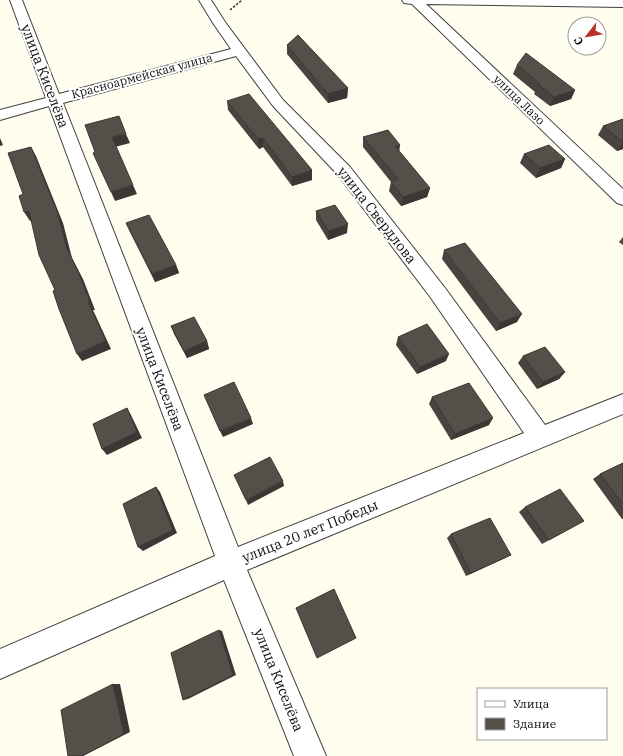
<svg xmlns="http://www.w3.org/2000/svg" width="623" height="756" viewBox="0 0 623 756" font-family="'IBM Plex Serif',serif">
  <rect width="100%" height="100%" fill="#fefdee"/>
  <g fill="none" stroke-linecap="round" stroke-linejoin="round">
    <g stroke="#404040" stroke-width="2">
      <path id="minor" d="M10,0H22L59,94L231,49L213,23L199,0H211L225,22L283,100L350,167L445,288L545,425L623,394V414L247,570L326,756H294L224,580L0,679V649L215,556L49,106L0,120V110L46,98ZM236,56L273,106L338,175L431,298L524,433L238,547L63,103Z
        M402,0H623V7L426,4L623,189V205L617,203L412,4L404,3Z"/>
    </g>
    <path stroke="#2f2f2f" stroke-width="1.5" stroke-dasharray="2.5 1.5" stroke-linecap="butt" d="M230,10L242,0"/>
    <use href="#minor" fill="#fff" fill-rule="evenodd"/>
  </g>
  <path fill="#494440" d="M287,45L348,88L347,98L328,103L287,54Z
    M517,65L575,90L571,99L550,106L534,94L535,92L513,74Z
    M227,101L312,180L292,186L263,147L259,149L228,110Z
    M623,119V149L617,151L598,135L603,126Z
    M363,137L399,151L430,188L427,197L401,206L389,191L391,182L363,147Z
    M524,154L565,159L561,168L536,178L520,163Z
    M316,211L347,233L328,240L316,220Z
    M126,223L176,265L179,273L155,282L130,232Z
    M623,237V245L619,242Z
    M444,250L517,322L496,331L442,259Z
    M171,326L207,341L209,349L187,358L174,334Z
    M398,337L446,361L417,374L396,345Z
    M523,356L565,372L559,379L537,389L518,363Z
    M432,397L489,425L451,440L429,404Z
    M623,463V519H622L593,479L600,474Z
    M525,507L584,521L542,544L519,512Z
    M451,534L505,558L466,576L447,538Z"/>
  <path fill="#3c3734" d="M348,88L347,98L328,103V94Z
    M575,90L571,99L550,106L554,97Z
    M126,134L130,143L115,147L112,137Z
    M0,138L3,145L0,146Z
    M263,138V147L259,149L258,139Z
    M623,142V149L617,151Z
    M400,145L399,154L395,146Z
    M31,147L36,156L63,223L72,258L83,279L95,310H93L111,349L82,361L77,354L88,302L67,249Z
    M565,159L561,168L536,178L540,168Z
    M312,170V180L292,186V177Z
    M133,185L137,194L115,201L111,192Z
    M430,188L427,197L401,206L403,197Z
    M29,211L35,220L30,221L24,212Z
    M348,224L347,233L328,240L329,231Z
    M176,265L179,273L155,282L152,274Z
    M522,314L517,322L496,331L500,323Z
    M207,341L209,349L187,358L184,351Z
    M449,354L446,361L417,374L420,367Z
    M565,372L559,379L537,389L543,382Z
    M127,408L131,415L142,438L107,455L102,449Z
    M251,418L253,424L223,437L220,431Z
    M493,418L489,425L451,440L455,434Z
    M283,481L284,486L248,505L246,500Z
    M156,487L160,492L177,533L143,551L138,547Z
    M511,555L505,558L466,576L471,573Z
    M219,630L222,631L236,675L188,699L183,700Z
    M113,684H120L130,732L83,756H82Z"/>
  <path fill="#554f4a" stroke="#3c3734" d="M298,35L348,88L328,94L287,45Z
    M526,53L575,90L554,97L538,84H540L517,65Z
    M249,94L312,170L292,177L263,138L258,139L227,101Z
    M119,116L126,134L112,137L133,185L111,192L93,153L95,152L85,125Z
    M623,119V142L603,126Z
    M388,130L400,145L395,146L430,188L403,197L391,182L398,179L363,137Z
    M549,145L565,159L540,168L524,154Z
    M31,147L58,214L67,249L78,271L90,302H88L106,341L77,354L59,309L53,291L55,290L39,255L29,211L24,212L19,196L23,194L8,153Z
    M335,205L348,224L329,231L316,211Z
    M149,215L176,265L152,274L126,223Z
    M465,243L522,314L500,323L444,250Z
    M194,317L207,341L184,351L171,326Z
    M427,324L449,354L420,367L398,337Z
    M545,347L565,372L543,382L523,356Z
    M234,382L251,418L220,431L204,395Z
    M469,383L493,418L455,434L432,397Z
    M127,408L137,432L102,449L93,424Z
    M270,457L283,481L246,500L234,475Z
    M623,463V504L600,474Z
    M156,487L173,530L138,547L123,504Z
    M560,489L584,521L549,540L525,507Z
    M490,518L511,555L471,573L451,534Z
    M334,589L356,638L317,658L296,608Z
    M219,630L233,675L183,700L171,653Z
    M113,684L124,734L82,756H68L61,710Z"/>
  <g text-anchor="middle" stroke-width="4" stroke-linejoin="round" paint-order="stroke">
    <g font-size="12" fill="#0d0d0d" stroke="#fff">
      <text transform="translate(142 76) rotate(-15)" y="4">Красноармейская улица</text>
      <text transform="translate(519 100) rotate(44)" y="4">улица Лазо</text>
    </g>
    <g font-size="14" fill="#0d0d0d" stroke="#fff">
      <text transform="translate(45 76) rotate(69)" y="5">улица Киселёва</text>
      <text transform="translate(377 215) rotate(52)" y="5">улица Свердлова</text>
      <text transform="translate(160 379) rotate(69)" y="5">улица Киселёва</text>
      <text transform="translate(310 531) rotate(-22)" y="5">улица 20 лет Победы</text>
      <text transform="translate(279 680) rotate(68)" y="5">улица Киселёва</text>
    </g>
  </g>
  <rect x="477" y="688" width="130" height="52" fill="#ffffff" stroke="#9e9e9e"/>
  <rect x="485" y="701" width="20" height="6" fill="#ffffff" stroke="#9e9e9e"/>
  <text x="513" y="708" font-size="12" fill="#0d0d0d">Улица</text>
  <rect x="485" y="718" width="20" height="12" fill="#554f4a" stroke="#9e9e9e"/>
  <text x="513" y="728" font-size="12" fill="#0d0d0d">Здание</text>
  <g transform="translate(587 36) rotate(239)"><circle r="19" fill="#ffffff" stroke="#9e9e9e"/>
  <path d="M0-3L7 15L0 10L-7 15Z" fill="#b8312a"/>
  <text y="-6" font-size="11" font-weight="bold" text-anchor="middle" fill="#0d0d0d">С</text>
  </g>
</svg>
